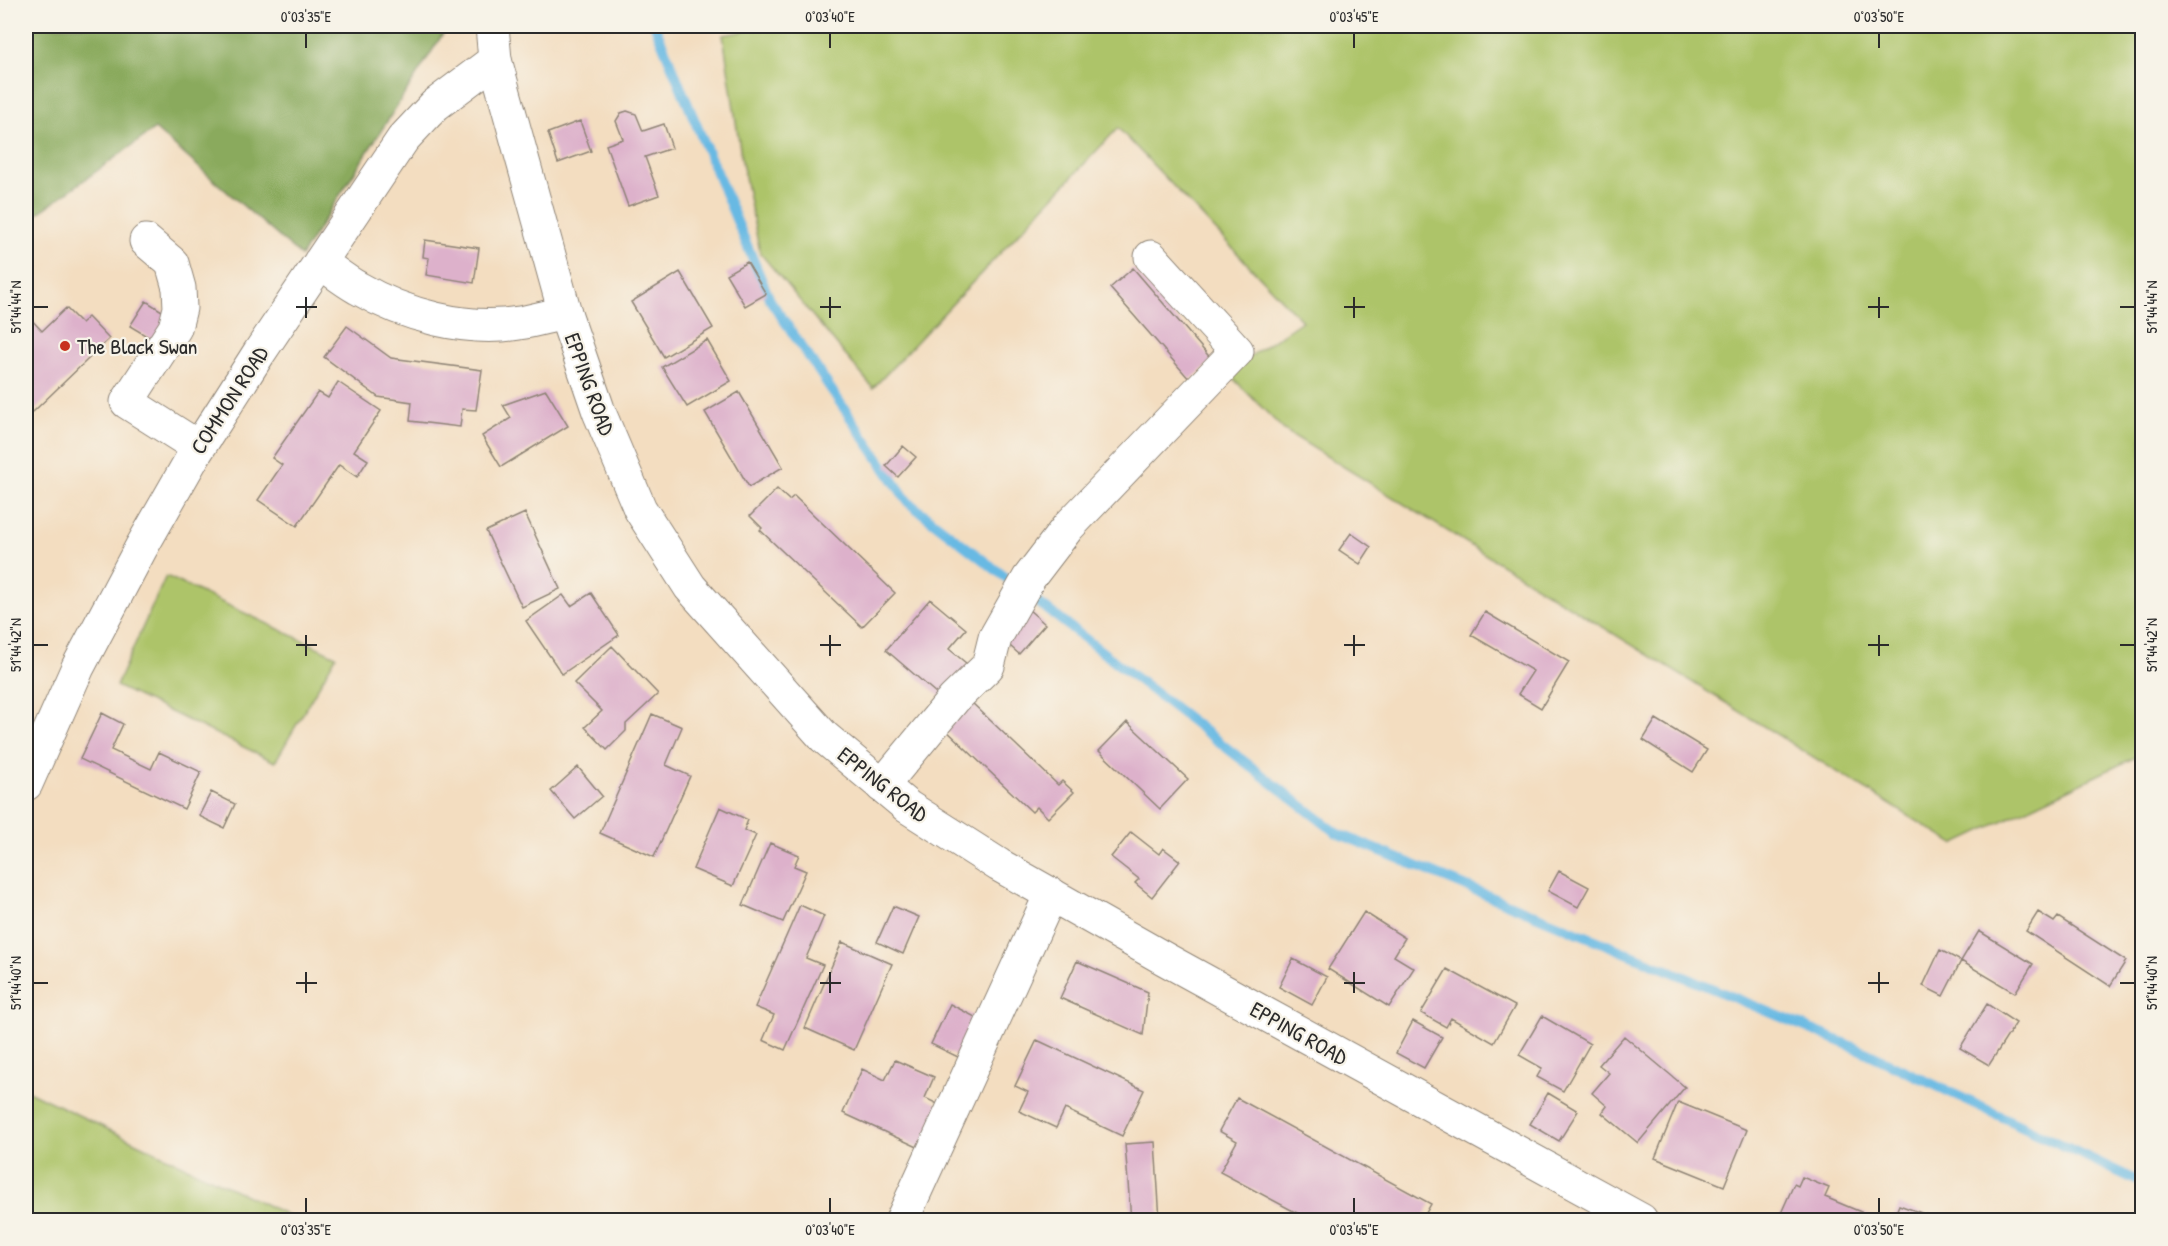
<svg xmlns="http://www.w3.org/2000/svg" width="2168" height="1246" viewBox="0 0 2168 1246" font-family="'Patrick Hand',sans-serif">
  <rect width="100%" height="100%" fill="#f7f3e8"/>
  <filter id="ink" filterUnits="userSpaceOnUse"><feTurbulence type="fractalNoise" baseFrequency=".0167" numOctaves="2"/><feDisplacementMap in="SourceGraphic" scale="12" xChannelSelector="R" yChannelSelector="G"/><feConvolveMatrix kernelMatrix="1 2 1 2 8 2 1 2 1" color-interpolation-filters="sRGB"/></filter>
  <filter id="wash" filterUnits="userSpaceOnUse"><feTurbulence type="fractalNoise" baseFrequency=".008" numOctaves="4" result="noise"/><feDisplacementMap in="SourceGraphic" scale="24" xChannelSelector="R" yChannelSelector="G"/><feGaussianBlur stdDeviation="1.35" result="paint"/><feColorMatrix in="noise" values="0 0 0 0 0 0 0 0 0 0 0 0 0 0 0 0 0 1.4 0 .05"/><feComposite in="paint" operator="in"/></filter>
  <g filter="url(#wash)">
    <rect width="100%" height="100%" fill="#f3ddc0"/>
    <path fill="#adc469" stroke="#6c784a" stroke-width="1.5" d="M774,26H2142V754L1954,844L1284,430L1227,372L1302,321L1118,128L873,388L760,253L742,162L723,35Z
      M166,576L336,656L275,762L116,686Z
      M26,1090L298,1220H26Z"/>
    <path fill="#8aaa5d" stroke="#5a6a44" stroke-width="1.5" d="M26,26H195L220,31L221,26H448L301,256L155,129L26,222Z"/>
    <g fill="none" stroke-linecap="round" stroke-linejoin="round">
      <path stroke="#68b9e3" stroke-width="10" d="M655,26L770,300L908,502L1337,833L1863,1051L2142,1183"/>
    </g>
    <g id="blocks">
      <path fill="#ddb1cb" d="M627,111L636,114L643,131L664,124L672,148L645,157L659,195L628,206L606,145L623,139L616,121L621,113Z
        M580,121L591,151L558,163L548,133Z
        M425,240L479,248L474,283L426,275L429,258L423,257Z
        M747,262L766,294L745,306L726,274Z
        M1133,268L1213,361L1190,380L1110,288Z
        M680,272L713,328L664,357L631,302Z
        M146,301L170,316L155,341L130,326Z
        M66,308L81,323L88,317L109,339L33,412L26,404V314L42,331Z
        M347,326L391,358L482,370L476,410L462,409L460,427L410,421L412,402L378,397L324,357Z
        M707,340L731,381L687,407L662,367Z
        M338,382L381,411L354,451L368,460L357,477L339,465L297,526L258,500L282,465L272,458L318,392L328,398Z
        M546,390L568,426L501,467L482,436L511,418L503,405Z
        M739,392L783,467L749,487L705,412Z
        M903,446L916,457L898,477L886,466Z
        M777,489L789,500L794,496L895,593L862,627L760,530L762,528L750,516Z
        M525,513L560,589L522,607L486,531Z
        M1351,533L1371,547L1360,564L1339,550Z
        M591,593L619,635L562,674L526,621L563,595L571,606Z
        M930,599L966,629L949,649L972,668L944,700L886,650Z
        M1028,609L1045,624L1019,654L1002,639Z
        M1485,612L1569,662L1541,708L1518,694L1533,671L1471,635Z
        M612,646L658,694L626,724V731L607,750L585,727L602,711L574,683Z
        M969,700L1058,785L1062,781L1074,792L1048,818L1037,807L1032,812L943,727Z
        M102,713L123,724L111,750L151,769L159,752L201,772L184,809L80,759Z
        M652,714L682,727L666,765L690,776L654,857L600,833Z
        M1656,719L1707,750L1693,772L1643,740Z
        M1127,722L1188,779L1160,809L1099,751Z
        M578,767L602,796L575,819L551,791Z
        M211,792L235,804L224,828L199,816Z
        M720,807L748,820L744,830L756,835L733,886L693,869Z
        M1131,832L1159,854L1163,848L1180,861L1152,897L1135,883L1139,879L1111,857Z
        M770,843L799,855L794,866L806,871L783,922L743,905Z
        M1559,871L1589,887L1578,907L1548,891Z
        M800,905L824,916L806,958L823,965L785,1050L763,1040L774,1015L755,1007Z
        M893,906L919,917L903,954L877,942Z
        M1364,912L1405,938L1394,956L1414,968L1389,1007L1328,969Z
        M2038,912L2054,922L2058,917L2126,961L2110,986L2026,931Z
        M1979,931L2033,964L2015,993L1961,961Z
        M842,942L892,964L854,1050L805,1028Z
        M1940,950L1961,961L1943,996L1923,986Z
        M1293,959L1327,977L1312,1005L1279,987Z
        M1077,961L1148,992L1143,1035L1060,998Z
        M1447,969L1515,1006L1494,1043L1451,1018L1446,1027L1421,1013Z
        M950,1004L981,1020L962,1059L931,1044Z
        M1987,1004L2016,1023L1989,1065L1960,1048Z
        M1542,1016L1590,1044L1563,1091L1537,1077L1542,1068L1519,1055Z
        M1413,1021L1442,1037L1424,1068L1396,1053Z
        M1624,1036L1685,1087L1638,1143L1602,1113L1607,1106L1592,1093L1609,1073L1599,1065Z
        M1037,1040L1144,1090L1122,1136L1065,1109L1056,1128L1019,1111L1028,1092L1015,1086Z
        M895,1060L934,1077L925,1098L944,1107L924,1150L843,1113L862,1069L885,1080Z
        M1548,1093L1578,1111L1559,1141L1530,1124Z
        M1237,1098L1431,1204L1422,1220H1310L1220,1172L1237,1141L1219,1131Z
        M1678,1102L1747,1130L1724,1186L1655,1158Z
        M1155,1142L1160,1220H1131L1125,1144Z
        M1802,1177L1829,1188L1825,1197L1880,1220H1778L1794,1184L1798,1186Z
        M1899,1205L1941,1220H1893Z
        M1031,1215L1042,1220H1028Z"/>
    </g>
  </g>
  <g filter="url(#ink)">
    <use href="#blocks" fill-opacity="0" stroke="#8f8476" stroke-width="1.5"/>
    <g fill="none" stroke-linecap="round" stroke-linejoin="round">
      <g stroke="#8f8476" stroke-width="35">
        <path id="minor" d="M146,241L172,263L179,288L180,308L175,328L127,402L198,447
          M320,262C333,271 345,281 358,288C404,315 466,332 519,323C534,321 549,316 565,313
          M26,784L78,667L141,548L194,455L259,353L403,139L435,105L495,60
          M882,786L954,699L988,666L995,638L1029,578L1068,527L1237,351L1151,257
          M902,1220L1051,894"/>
      </g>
      <g stroke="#8f8476" stroke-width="35">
        <path id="major" d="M492,26L495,60L565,313L599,412L640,509L690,587L824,737L908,807L999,865L1165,959L1641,1220"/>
      </g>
      <use href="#minor" stroke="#fff" stroke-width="33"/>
      <use href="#major" stroke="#fff" stroke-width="33"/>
    </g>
  </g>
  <path fill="none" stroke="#2b2b2b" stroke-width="2" d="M306,33V48M830,33V48M1354,33V48M1879,33V48M306,297V318M830,297V318M1354,297V318M1879,297V318M33,307H48M296,307H317M820,307H841M1344,307H1365M1868,307H1889M2120,307H2135M306,635V656M830,635V656M1354,635V656M1879,635V656M33,645H48M296,645H317M820,645H841M1344,645H1365M1868,645H1889M2120,645H2135M306,972V993M830,972V993M1354,972V993M1879,972V993M33,983H48M296,983H317M820,983H841M1344,983H1365M1868,983H1889M2120,983H2135M306,1198V1213M830,1198V1213M1354,1198V1213M1879,1198V1213"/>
  <circle fill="#c8321e" stroke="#f7f3e8" stroke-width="2" cx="65" cy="346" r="6"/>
  <g text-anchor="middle" stroke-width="4.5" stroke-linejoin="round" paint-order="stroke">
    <g font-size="22" fill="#2b2b2b" stroke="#f7f3e8" text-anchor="start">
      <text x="77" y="354">The Black Swan</text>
    </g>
    <g font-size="22" fill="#2b2b2b" stroke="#f7f3e8">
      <text transform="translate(590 384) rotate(70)" y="8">EPPING ROAD</text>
      <text transform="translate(229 400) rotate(-57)" y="8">COMMON ROAD</text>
      <text transform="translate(883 784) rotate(38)" y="8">EPPING ROAD</text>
      <text transform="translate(1299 1033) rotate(29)" y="8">EPPING ROAD</text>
    </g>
  </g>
  <rect width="2168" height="1246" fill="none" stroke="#f7f3e8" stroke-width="66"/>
  <rect x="33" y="33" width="2102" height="1180" fill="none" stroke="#2b2b2b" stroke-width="2"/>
  <g font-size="15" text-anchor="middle" fill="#2b2b2b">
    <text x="306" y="22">0°03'35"E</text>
    <text x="830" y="22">0°03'40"E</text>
    <text x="1354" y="22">0°03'45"E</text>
    <text x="1879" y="22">0°03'50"E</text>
    <text transform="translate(16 307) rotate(-90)" y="5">51°44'44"N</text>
    <text transform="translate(2152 307) rotate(-90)" y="5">51°44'44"N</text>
    <text transform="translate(16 645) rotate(-90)" y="5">51°44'42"N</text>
    <text transform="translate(2152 645) rotate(-90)" y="5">51°44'42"N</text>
    <text transform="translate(16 983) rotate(-90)" y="5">51°44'40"N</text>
    <text transform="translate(2152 983) rotate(-90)" y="5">51°44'40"N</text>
    <text x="306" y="1235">0°03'35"E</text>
    <text x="830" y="1235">0°03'40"E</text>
    <text x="1354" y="1235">0°03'45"E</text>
    <text x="1879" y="1235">0°03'50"E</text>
  </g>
</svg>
